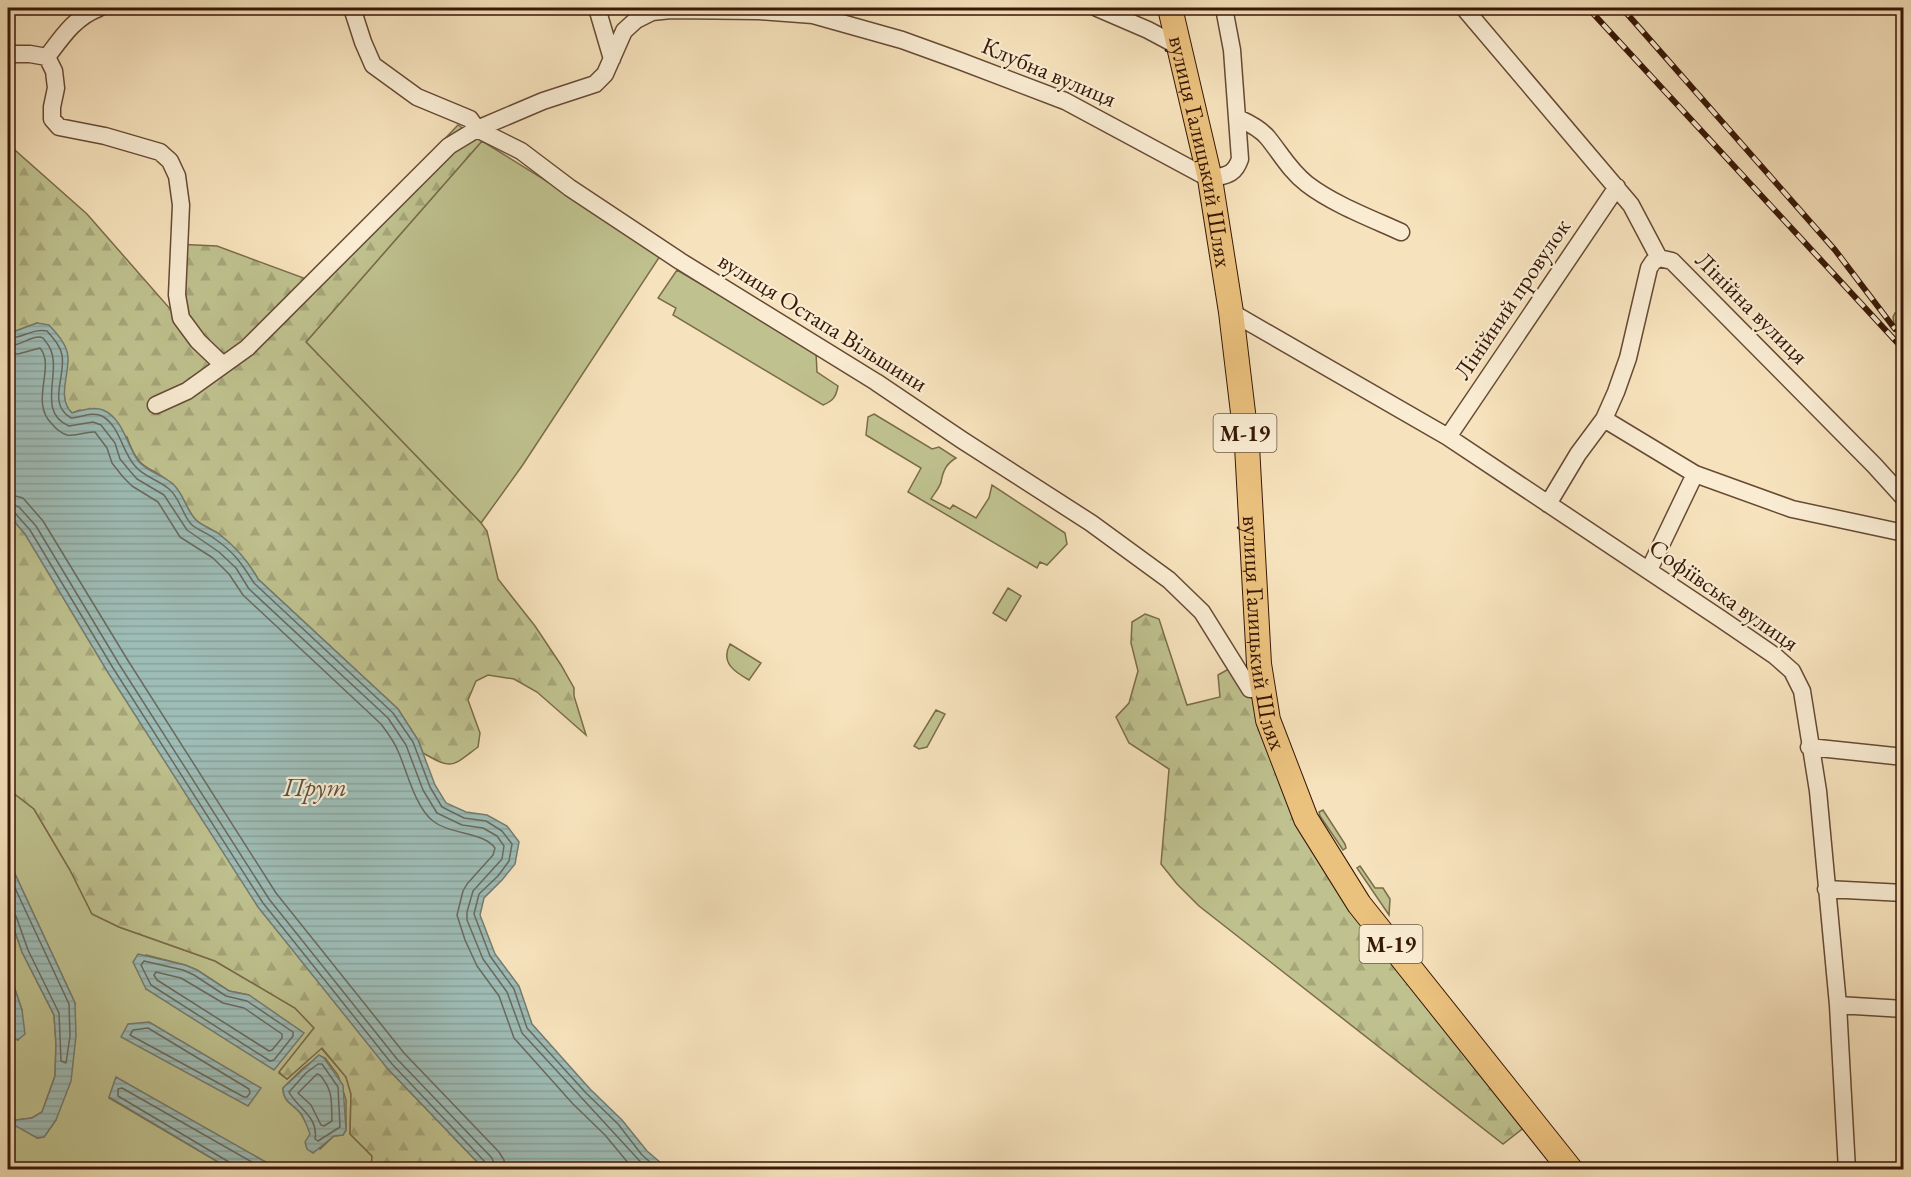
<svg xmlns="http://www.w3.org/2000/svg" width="1911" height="1177" viewBox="0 0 1911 1177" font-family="'EB Garamond',serif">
  <defs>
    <pattern id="forest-firs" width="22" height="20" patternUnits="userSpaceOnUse" patternTransform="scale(1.5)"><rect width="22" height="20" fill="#bfc28f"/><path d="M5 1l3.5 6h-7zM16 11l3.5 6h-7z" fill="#a5a67a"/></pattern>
    <pattern id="water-rules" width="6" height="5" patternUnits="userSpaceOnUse" patternTransform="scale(1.5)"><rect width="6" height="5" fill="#9ebdb7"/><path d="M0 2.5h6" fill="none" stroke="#89a29c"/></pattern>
  </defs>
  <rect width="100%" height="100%" fill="#f6e2bc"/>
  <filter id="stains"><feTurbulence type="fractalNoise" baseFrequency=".00333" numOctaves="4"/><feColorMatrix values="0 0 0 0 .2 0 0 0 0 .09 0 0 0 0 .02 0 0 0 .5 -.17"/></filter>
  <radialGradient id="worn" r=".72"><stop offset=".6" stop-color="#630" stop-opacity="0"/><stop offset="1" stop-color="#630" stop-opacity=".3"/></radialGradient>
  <path fill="#bfc28f" stroke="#7b6c4a" stroke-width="1.5" fill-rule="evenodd" d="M482,141L662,253L522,466L481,523L306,342Z
    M677,270L816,352L817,372L838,386C836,397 833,401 823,405L673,315L676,308L658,298Z
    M874,414L932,449L939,447L956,458C946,464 943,471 941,482C940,487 934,494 931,499L950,509L953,505L976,518L989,498L992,485L1065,533L1067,544L1047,565L1040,562L1037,568L908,492L921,468L866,435L868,417Z
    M1008,588L1021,596L1006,621L993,613Z
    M730,644L761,663L749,680C735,672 720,663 730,644Z
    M936,710L945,714L927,747L919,749L914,746Z
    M8,789L34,809L70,870L92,914L119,927L215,961L295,1008L314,1028L279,1073L287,1079L321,1048L346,1077L351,1094L350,1134L372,1156L371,1169H278L116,1078L109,1098L230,1169L137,1170L132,1167H123L120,1170L8,1169V1113L11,1108V1091L8,1084V1036L18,1040L22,1010L8,969V911L22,952L54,1015L56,1044L55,1076L42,1112L32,1118L16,1120L37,1138L44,1137L56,1120L75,1003L8,859ZM146,955L185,965L197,970L229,991L249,995L146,989ZM319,1056L325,1058L338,1075L346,1100V1130L343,1135L334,1136L320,1149C313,1138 308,1125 301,1114C294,1104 283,1103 283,1088L302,1069Z
    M1323,810L1345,844L1346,848L1343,850L1320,816L1319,812Z
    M1360,866L1375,888H1383L1390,899L1389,915L1357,868Z"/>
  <path fill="url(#forest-firs)" stroke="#7b6c4a" stroke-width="1.5" d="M458,125L482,141L306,342L481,523L487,531L498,579L535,626L561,665L574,688V696L586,735L537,692L514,679L488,675L476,681L468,700L480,733L478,747C451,767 453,770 423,753L418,740L398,709L258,579C248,561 236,547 219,534C212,529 202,526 196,520C186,510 184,494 173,485C150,463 140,475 127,437L80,410L72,413L66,407L64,395L37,323L13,332H8V144L87,214L171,310L175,244L217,246L306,279L342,246Z
    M1903,311H1904L1903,337L1894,324L1893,317L1895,313Z
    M8,514L25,534L387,1068L484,1169H371L372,1156L350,1134L351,1094L346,1077L322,1048L287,1079L279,1072L314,1028L295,1008L215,961L119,927L92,914L70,870L34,809L8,789Z
    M1145,614L1159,619L1187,705L1220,697L1218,675L1234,666L1267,720L1302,823L1526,1126L1503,1144L1199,906L1177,884L1161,864L1169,769L1129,743L1116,717L1129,703L1138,671L1131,643L1132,622Z"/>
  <path fill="url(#water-rules)" stroke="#757b70" stroke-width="1.5" d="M37,323L49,325C57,334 67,344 68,357C69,376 57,398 72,413C81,410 94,406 103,410C124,419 127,447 139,462C149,473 164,475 174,485C184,495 186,510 196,520C202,526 212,529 219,534C236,547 248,561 258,579L398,709L418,740L435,785L446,803L466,812L487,815L507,826L519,842L515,864L502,880L484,898L480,915L495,954L519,986L532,1024L590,1089L622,1120L647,1151L668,1169H484L387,1068L258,907L107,671L25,534L8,514V332H13Z
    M8,859L75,1003L76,1036L71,1081L56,1120L44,1137L37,1138L14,1125L16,1120L32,1118L42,1112L55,1076L56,1044L54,1015L22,952L8,911Z
    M138,954L185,965L197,970L229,991L249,995L304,1033L274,1070L146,989L133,962Z
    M8,969L22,1010L25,1034L18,1040L8,1036Z
    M149,1022L261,1088L248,1106L121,1037L128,1024Z
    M319,1055L324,1058L343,1085L346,1130L343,1135L334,1136L313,1153L307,1149L305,1142L310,1134C308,1128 305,1121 302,1115C295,1105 283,1103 283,1088Z
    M116,1077L278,1169H230L109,1097Z"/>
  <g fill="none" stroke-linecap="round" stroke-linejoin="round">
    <path stroke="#6a6a5e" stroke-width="1.5" d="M8,338C22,339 32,328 47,331C53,338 60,345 62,355C66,377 47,404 71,418C80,418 92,411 102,416C120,426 122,452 135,466C144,477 159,480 169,489C180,498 182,514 191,524C197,530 208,533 215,539C234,552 242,564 254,583L393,713L413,742L430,787L442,807L464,818L486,821L502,831L512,844L509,861L498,876L479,894L474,914L490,956L514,989L527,1028L586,1093L618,1124L642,1155L659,1170
      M8,345C20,347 28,337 39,337C43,337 44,339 46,342C67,366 33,411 69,426L93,422L101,425L115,443L120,459L130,471L137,479L164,495L187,530L219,552L236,568L249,589L388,718L406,745L423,790L437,813L462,825L483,828L497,836L504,846L502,859L473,891L467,912V920L483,959L507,992L522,1033L648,1170
      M8,354H18L40,348C56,367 29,402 52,424C56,429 61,433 67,435C77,437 86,431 95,432L107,448L112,463L123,477L132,486L158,502L180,537L213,558L229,574L243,595L381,724C387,732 394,741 398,751C407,771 415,807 433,821C451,835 484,832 495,848L493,855L467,884L463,891L457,915L465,940L477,966L499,996L514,1038L573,1104L605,1135L634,1170
      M8,494L23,498L43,521L127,659L276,893L404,1053L499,1152L504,1160L505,1170
      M8,503L19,507L36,526L119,664L269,899L397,1059L492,1158L496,1170
      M8,511L14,512L30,530L113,668L263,903L392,1064L486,1163L488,1170
      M8,873L69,1004L70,1036L66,1063L61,1061L59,1013L28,950L16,916L12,913L8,912
      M144,961L183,970L194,975L226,996L247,1001L293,1032V1036L274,1060L270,1061L151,985L141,965Z
      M156,972L181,978L223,1003L244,1008L282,1034V1038L272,1050L269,1051L157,980L154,975Z
      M148,1028L249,1089L250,1093L247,1097H244L130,1035L133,1030Z
      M318,1064H322L338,1087L340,1127L318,1141L315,1139C319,1117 297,1108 289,1092L306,1073Z
      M317,1074L320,1075C334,1092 331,1101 332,1121L324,1126L321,1125L311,1105L298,1093Z
      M232,1170L229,1162L118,1096V1089L122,1088L266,1170"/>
    <g stroke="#674a34" stroke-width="19">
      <path id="minor" d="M352,8L363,42L373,65L417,97L470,119L477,129L521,151L570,188L680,261L876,382L962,440L1091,523L1169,580L1202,612L1250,689H1263
        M597,8L612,59
        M1097,8L1148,30L1180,47
        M1464,8L1631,205L1659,258L1672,261L1874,465L1904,498
        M8,54H30L47,57C62,37 75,17 99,8
        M47,57L54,71L56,88L52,107V119L59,127L105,136L160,152L170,161L177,176L181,205L177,295L181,318L198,341L223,365
        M1238,118C1249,123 1261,129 1268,138C1281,154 1290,171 1307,184C1333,204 1370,218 1401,232
        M1231,312L1448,437L1721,619L1775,656L1792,671L1802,691L1818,791L1838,1005L1847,1170
        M156,405L187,391L247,348L449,146L477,129L543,101L595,84L605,74L624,31L636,20L652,12L671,10L759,11L813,15L902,40L960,61L1065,101L1210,179C1226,175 1234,176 1240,159L1232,50L1224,8
        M1604,419L1695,474L1649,570
        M1448,437L1617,187
        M1695,474L1792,509L1904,533
        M1548,504L1578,454L1604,419L1616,392L1628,358L1649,268L1653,262L1659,258
        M1809,747L1904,757
        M1826,889L1904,893
        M1838,1005L1904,1009"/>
    </g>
    <g stroke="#371706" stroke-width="26">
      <g id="highway">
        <path id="s1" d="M1170,8L1210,179L1231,312L1247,446L1259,664L1268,720L1306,819L1359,904L1571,1170"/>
      </g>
    </g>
    <use href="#minor" stroke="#f9ecd3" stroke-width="16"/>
    <use href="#highway" stroke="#ebc17e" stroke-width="24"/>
    <g stroke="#371706" stroke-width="6">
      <path id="rail" d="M1588,8L1904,350
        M1622,8L1835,250L1895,329"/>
    </g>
    <use href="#rail" stroke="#f9ecd3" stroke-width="4" stroke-dasharray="11" stroke-linecap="butt"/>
  </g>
  <g text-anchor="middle" stroke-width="4.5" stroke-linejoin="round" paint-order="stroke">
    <g fill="#f9ecd3" stroke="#715744" stroke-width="1.5">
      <rect x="1213.5" y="414" width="63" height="38" rx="4.5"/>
      <rect x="1359.5" y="925" width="63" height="38" rx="4.5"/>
    </g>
    <g font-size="22" font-weight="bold" fill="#371706">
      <text x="1245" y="441">М-19</text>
      <text x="1391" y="952">М-19</text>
    </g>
    <g font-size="24" fill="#371706" stroke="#f9ecd3">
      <text transform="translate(1049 72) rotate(23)" y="8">Клубна вулиця</text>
      <text dy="8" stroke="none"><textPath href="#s1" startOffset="147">вулиця Галицький Шлях</textPath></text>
      <text transform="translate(1512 299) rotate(-56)" y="8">Лінійний провулок</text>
      <text transform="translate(1752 308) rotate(45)" y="8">Лінійна вулиця</text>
      <text transform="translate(823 322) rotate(32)" y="8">вулиця Остапа Вільшини</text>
      <text transform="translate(1724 595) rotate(35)" y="8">Софіївська вулиця</text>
      <text dy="8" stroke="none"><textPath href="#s1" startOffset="633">вулиця Галицький Шлях</textPath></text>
    </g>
    <g font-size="26" font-style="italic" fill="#5b5144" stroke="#f9ecd3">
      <text x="315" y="796">Прут</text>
    </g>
  </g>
  <rect width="1911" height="1177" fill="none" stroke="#f6e2bc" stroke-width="30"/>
  <rect x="9" y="9" width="1893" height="1159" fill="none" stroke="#371706" stroke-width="3"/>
  <rect x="15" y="15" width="1881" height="1147" fill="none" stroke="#371706" stroke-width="1.5"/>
  <rect width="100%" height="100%" filter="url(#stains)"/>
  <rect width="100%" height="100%" fill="url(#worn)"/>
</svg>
